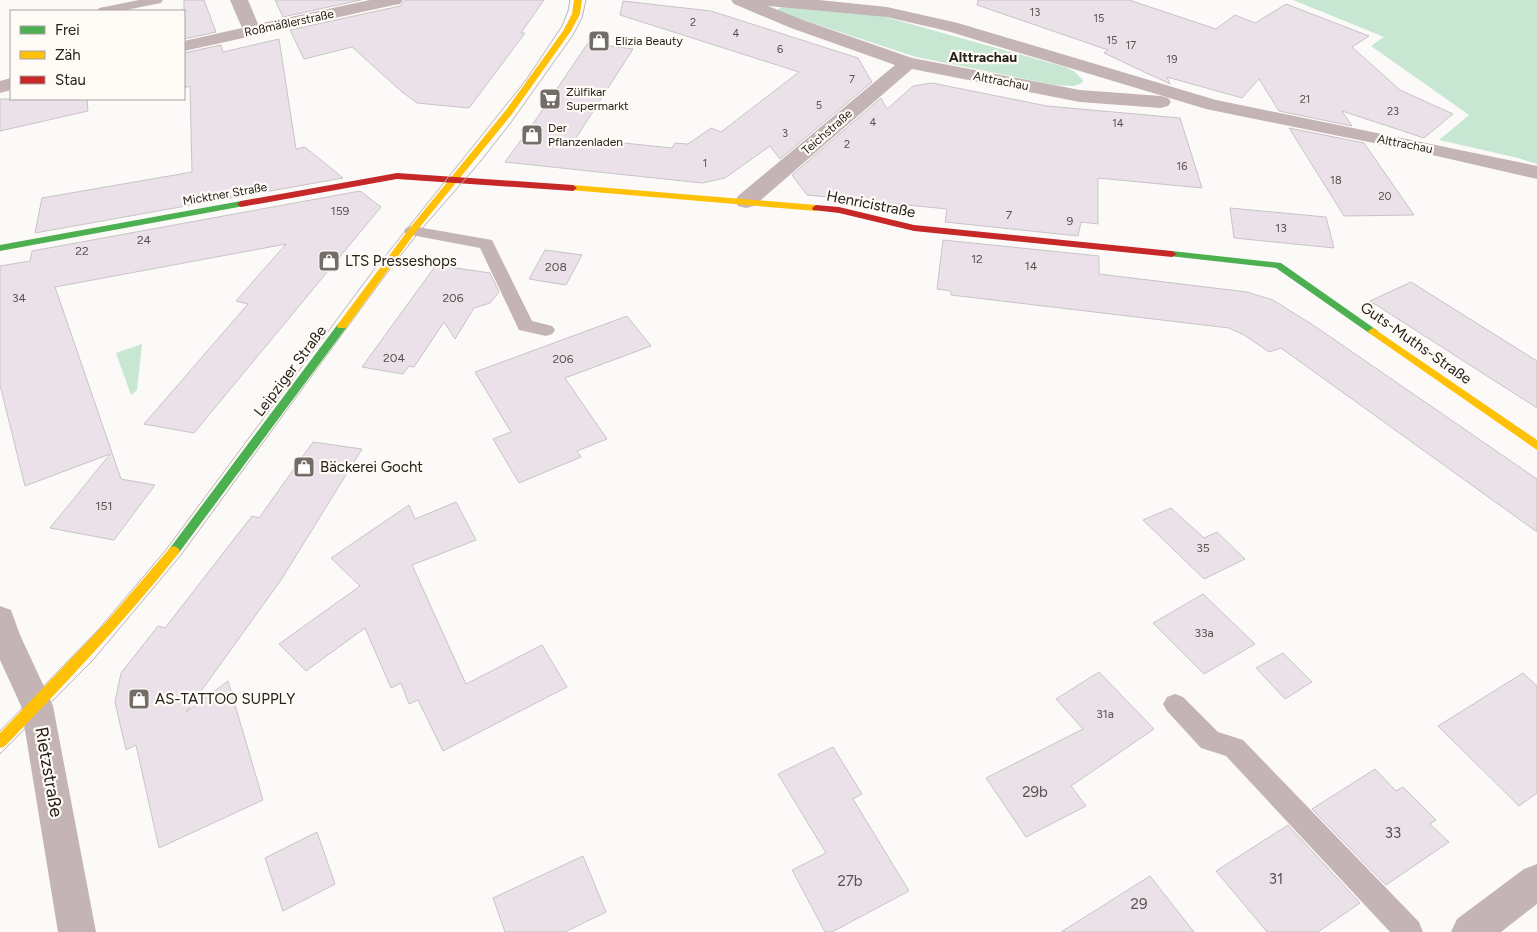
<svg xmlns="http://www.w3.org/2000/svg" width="1537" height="932" viewBox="0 0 1537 932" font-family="Figtree,sans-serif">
  <rect width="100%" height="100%" fill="#fcfaf8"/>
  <path fill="#c7e7d3" d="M1293,0H1537V164L1518,158L1439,140L1469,115L1371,46L1384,37Z
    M782,7L882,16L1065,67L1074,71L1083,80L1082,83L1074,86L1055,85L916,57L782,13L777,10Z
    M142,344L137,390L131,395L116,353Z"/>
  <path fill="#ebe1e9" stroke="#c8c4c6" d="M184,0H204L216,32L184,39Z
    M275,0H361L283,17Z
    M405,0H544L521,33H525L469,108L417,103L402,92L352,47L304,59L290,30L400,6Z
    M978,0H1129L1216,29L1235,15L1255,23L1286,4L1369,36L1352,47L1400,90L1453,114L1424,138L1342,111L1352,126L1279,111L1259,79L1242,98L1167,77L1170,84L1104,53L1108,50L977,5Z
    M623,1L711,11L858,58L872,82L780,159L770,146L725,178L702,183L505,162L537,118L588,43L633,49L576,138L672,148L675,143L688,144L711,128L721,132L799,72L620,15Z
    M279,39L296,149L305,147L343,178L35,233L42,198L192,172L190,86L184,88V53L221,45L223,52Z
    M932,83L1047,106L1180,118L1202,188L1098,178V224L1081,222L1078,236L945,222L947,209L807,195L792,175L881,98L887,109L913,86Z
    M0,99H87L88,111L0,131Z
    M1289,128L1364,143L1414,215L1344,216Z
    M360,191L381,207L194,433L144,424L248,304L236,301L286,244L55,287L121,479L155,485L114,540L50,528L110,454L25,486L0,385V266L30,261L32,251Z
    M1230,208L1326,217L1334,248L1234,238Z
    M943,240L1099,256V274L1247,292L1273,300L1316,327L1537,479V532L1281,348L1269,352L1244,335L1229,328L951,295V291L937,289Z
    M545,250L582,255L566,285L529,279Z
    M436,265L490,273L499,292L490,303L474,308L455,339L444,322L414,367L409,366L403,374L362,367Z
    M1411,282L1537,361V408L1370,301Z
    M627,316L651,346L565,378L607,439L577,451L581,457L519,483L493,439L511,432L475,372Z
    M313,442L362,449L281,580L186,712L228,681L263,800L159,848L136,745L126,750L115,702L121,673L158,626L165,628L252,516L259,518Z
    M456,502L476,540L412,565L466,684L542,645L567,687L443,751L418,700L409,704L401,683L391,688L365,628L306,671L279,644L360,586L331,558L409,505L415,519Z
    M1171,508L1204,538L1217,532L1245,559L1204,579L1143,520Z
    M1203,594L1255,644L1204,674L1153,623Z
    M1283,653L1312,682L1285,699L1256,668Z
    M1099,672L1154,729L1071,786L1086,806L1026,837L986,778L1083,729L1056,699Z
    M1523,673L1537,686V793L1519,806L1438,726Z
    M833,747L862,794L853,799L909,891L832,932H825L792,870L826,853L778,774Z
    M1375,769L1396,791L1403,787L1436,820L1430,824L1449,842L1386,885L1312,809Z
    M1288,825L1360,903L1318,932H1267L1216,871Z
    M317,832L335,884L283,911L265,858Z
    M583,856L606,912L565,932H505L493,898Z
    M1150,876L1194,932H1061Z"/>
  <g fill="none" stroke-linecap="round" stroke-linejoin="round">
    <path fill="#c4b4b5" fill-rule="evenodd" d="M139,0H163L161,3L121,11H98L99,8Z
      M412,226L492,240L532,321L552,326L555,330L552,334L546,336L519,330L480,248L406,234L404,231L406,228Z
      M1175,694L1183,697L1218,732L1243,740L1419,922L1423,932H1390L1226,756L1201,748L1167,711L1163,704L1167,697Z"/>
    <path fill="#c4b4b5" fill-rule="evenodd" d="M230,0H248L258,24L370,0H403L400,4L394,5L184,51V41L242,28Z
      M731,0H819L887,7L958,23L1216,100L1523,163L1537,166V179L1428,154L1206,109L947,31L887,17L768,6L803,20L912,58L1080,90L1161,96L1168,98L1171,102L1168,106L1161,108L1080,102L912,69L754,206L746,208L738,206L735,201L738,196L895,65L791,28L734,4Z
      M11,78V90L0,93V81Z
      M0,606L11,610L20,635L53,706L96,932H58L21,706L0,660Z
      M1537,864V904L1501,932H1451L1457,919L1524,869Z"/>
    <path fill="#4caf50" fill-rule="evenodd" d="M241,201L244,202V206L0,251V245Z
      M1172,251L1281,263L1378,331L1373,334L1369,333L1276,268L1169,256V252Z
      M342,323L346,324L347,326L346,328L178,554H170L168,551L170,548L338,324Z"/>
    <path fill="#ffc107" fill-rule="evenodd" d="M574,0H582L580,14L571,31L512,114L415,233L346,328H338L337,326L338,324L409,229L506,110L563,31L572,14Z
      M573,185L816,205L820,208L816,211L570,190L569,188Z
      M1373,328L1537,440V450L1369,333L1368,331Z
      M174,546L178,548L180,551L178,554C124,622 65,684 5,746L0,748V733L107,621L170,548Z"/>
    <path fill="#c62828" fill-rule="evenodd" d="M397,173L573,185L577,188L573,191L397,179L241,207L237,204L241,201Z
      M816,205L839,207L914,225L1172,251L1177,254L1172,257L914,231L839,213L813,210L812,208Z"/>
    <path stroke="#bdb4b2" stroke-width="1" d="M0,731L98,630L165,551L370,275L526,80L562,26L568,11L570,0
      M0,754L93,660L181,555L384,277L419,232L480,162L512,121L573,35L582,18L586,0"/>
  </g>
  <defs>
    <g id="shop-square" transform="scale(1.125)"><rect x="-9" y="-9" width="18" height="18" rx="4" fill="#726d67" stroke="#fefaf6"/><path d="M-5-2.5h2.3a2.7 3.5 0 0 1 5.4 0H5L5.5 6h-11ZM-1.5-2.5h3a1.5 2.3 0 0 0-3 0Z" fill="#fff"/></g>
    <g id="supermarket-square" transform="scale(1.125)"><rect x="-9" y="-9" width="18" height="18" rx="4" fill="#726d67" stroke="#fefaf6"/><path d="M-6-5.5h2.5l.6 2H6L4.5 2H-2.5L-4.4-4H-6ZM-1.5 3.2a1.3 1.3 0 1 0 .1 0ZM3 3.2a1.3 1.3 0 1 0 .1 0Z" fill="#fff"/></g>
  </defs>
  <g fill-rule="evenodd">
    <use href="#shop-square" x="599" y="41"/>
    <use href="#supermarket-square" x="550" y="99"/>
    <use href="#shop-square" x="532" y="135"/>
    <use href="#shop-square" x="329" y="261"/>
    <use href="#shop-square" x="304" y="467"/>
    <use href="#shop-square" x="139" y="699"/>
  </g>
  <g text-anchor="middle" stroke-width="4.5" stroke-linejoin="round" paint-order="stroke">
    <g font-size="11" fill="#59514d">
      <text x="1035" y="16">13</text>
      <text x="1099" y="22">15</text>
      <text x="693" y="26">2</text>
      <text x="736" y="37">4</text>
      <text x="1112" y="44">15</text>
      <text x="1131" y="49">17</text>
      <text x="780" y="53">6</text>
      <text x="1172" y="63">19</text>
      <text x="852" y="83">7</text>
      <text x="1305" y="103">21</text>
      <text x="819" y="109">5</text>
      <text x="1393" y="115">23</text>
      <text x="873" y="126">4</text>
      <text x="1118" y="127">14</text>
      <text x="785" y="137">3</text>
      <text x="847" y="148">2</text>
      <text x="705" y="167">1</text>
      <text x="1182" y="170">16</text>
      <text x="1336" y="184">18</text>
      <text x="1385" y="200">20</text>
    </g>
    <g font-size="12" fill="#282119" stroke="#fefaf6">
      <text transform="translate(289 23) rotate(-12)" y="4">Roßmäßlerstraße</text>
      <text transform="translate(1001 81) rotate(11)" y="4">Alttrachau</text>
      <text transform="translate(827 132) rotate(-41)" y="4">Teichstraße</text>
      <text transform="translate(1405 144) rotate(11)" y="4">Alttrachau</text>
      <text transform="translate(225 194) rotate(-10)" y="4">Micktner Straße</text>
    </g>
    <g font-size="12" fill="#282119" stroke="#fefaf6" text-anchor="start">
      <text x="615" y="45">Elizia Beauty</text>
      <text x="566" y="96">Zülfikar<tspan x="566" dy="14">Supermarkt</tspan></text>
      <text x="548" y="132">Der<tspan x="548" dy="14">Pflanzenladen</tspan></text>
    </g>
    <g font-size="12" fill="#59514d">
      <text x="340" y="215">159</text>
      <text x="1009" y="219">7</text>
      <text x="1070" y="225">9</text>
      <text x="1281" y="232">13</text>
      <text x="144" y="244">24</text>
      <text x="82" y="255">22</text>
      <text x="977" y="263">12</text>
      <text x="1031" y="270">14</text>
      <text x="556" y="271">208</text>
      <text x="19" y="302">34</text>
      <text x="453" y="302">206</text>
      <text x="394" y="362">204</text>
      <text x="563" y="363">206</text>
      <text x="104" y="510">151</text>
      <text x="1203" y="552">35</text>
      <text x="1204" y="637">33a</text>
      <text x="1105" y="718">31a</text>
    </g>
    <g font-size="14" font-weight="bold" fill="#282119" stroke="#fefaf6">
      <text x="983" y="62">Alttrachau</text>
    </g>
    <g font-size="15" fill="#282119" stroke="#fefaf6">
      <text transform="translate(871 204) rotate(11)" y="5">Henricistraße</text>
      <text transform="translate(1416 343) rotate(35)" y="5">Guts-Muths-Straße</text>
      <text transform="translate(290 371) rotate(-53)" y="5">Leipziger Straße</text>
    </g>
    <g font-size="15" fill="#282119" stroke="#fefaf6" text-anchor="start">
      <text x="345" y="266">LTS Presseshops</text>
      <text x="320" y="472">Bäckerei Gocht</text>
      <text x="155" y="704">AS-TATTOO SUPPLY</text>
    </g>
    <g font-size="15" fill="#59514d">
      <text x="1035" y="797">29b</text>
      <text x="1393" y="838">33</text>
      <text x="1276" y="884">31</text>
      <text x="850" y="886">27b</text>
      <text x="1139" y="909">29</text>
    </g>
    <g font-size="18" fill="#282119" stroke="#fefaf6">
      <text transform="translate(49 772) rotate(80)" y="6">Rietzstraße</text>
    </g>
  </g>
  <rect x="10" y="10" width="175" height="90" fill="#fefaf6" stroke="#a8a39e"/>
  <rect x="20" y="26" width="25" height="8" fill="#4caf50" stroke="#a8a39e"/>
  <text x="55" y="35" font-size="15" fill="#282119">Frei</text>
  <rect x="20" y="51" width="25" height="8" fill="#ffc107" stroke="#a8a39e"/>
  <text x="55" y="60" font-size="15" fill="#282119">Zäh</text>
  <rect x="20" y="76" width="25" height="8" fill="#c62828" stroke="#a8a39e"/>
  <text x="55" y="85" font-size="15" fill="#282119">Stau</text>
</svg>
